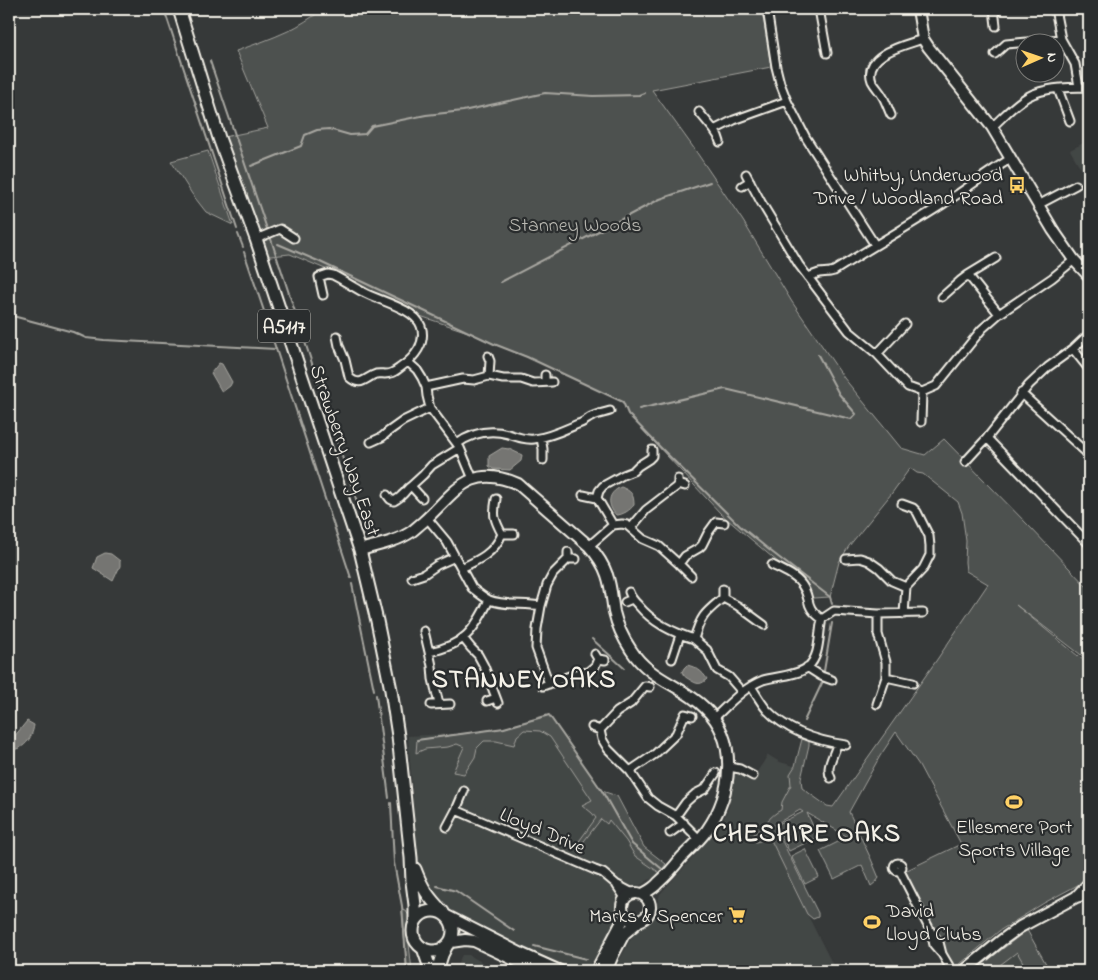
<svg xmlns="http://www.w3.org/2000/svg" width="1098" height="980" viewBox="0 0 1098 980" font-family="'Indie Flower',sans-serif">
  <rect width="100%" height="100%" fill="#363939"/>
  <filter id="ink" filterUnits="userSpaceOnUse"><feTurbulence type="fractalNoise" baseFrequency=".02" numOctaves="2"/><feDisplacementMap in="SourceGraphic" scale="10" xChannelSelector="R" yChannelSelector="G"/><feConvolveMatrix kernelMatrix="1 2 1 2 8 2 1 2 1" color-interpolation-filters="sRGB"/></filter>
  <g filter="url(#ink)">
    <path fill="#434645" d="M1089,140V182L1070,150Z
      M546,729L660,873L628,893L616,910L615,926L591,965L580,971H565L448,913L419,882L408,736Z
      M768,755L780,762L801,768L795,792L767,832L807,914L836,971H620L618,966L619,961L629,942L637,930L643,926L656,914L657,905L660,894L696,854L715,831L723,820L729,806L733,780L735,775H744L753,778Z
      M1023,941L1039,971H980Z
      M462,955H469L497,971H454Z"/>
    <path fill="#4e514f" stroke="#a1a19c" d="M322,9H762L771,67L652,90L693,147L743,221L792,302L844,378L901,448L925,455L944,439L1029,526L1089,589V661L1016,605L1089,665V879L1044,903L999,931L953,970L905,871L961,844L919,765L896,732L880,756L849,812L871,859L879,878L876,882L871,886L862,865L834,879L820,851L848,837L807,813L818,837L789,851L776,825L803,812L800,810L774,825L818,913V917L813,919L807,914L770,838L756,842L752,840L753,835C763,828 770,815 781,810L782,802L791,785L790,774L795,766L802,739L809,740V745L801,779L802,788L827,806L833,807L936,661L988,584L966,571L965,562L966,541L962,513L958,502L923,474L917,473L910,468L892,493L849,546L839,562L830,597L813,598L804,581L779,563L721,514L628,414L623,402L527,357L494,344L468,332L417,315L382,297L358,283L290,254L261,257L219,138L268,128L236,51C253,45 271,39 288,31C300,25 311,18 322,10Z
      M208,151L233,225L206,212L192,194L171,161Z
      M549,715L602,791L617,796L644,847L666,864L660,873L635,856L626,841L609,820L607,824L601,819L581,845L577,844L596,818L592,813L582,805L592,800L550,737L540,731L524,730L517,736L514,745L496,741H484L477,748L475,757L464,774L453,772L464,747L457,744L448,747L425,749L416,753L417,740L504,728Z
      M805,849L819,877L805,884L791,856Z
      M402,910L406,911L409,916L408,935L412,971H407Z
      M1027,930L1050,971H1028L1017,952L992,971H974Z"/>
    <path fill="#757572" stroke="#a8a7a1" d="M219,363L222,364L232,382L230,386L222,392L211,373Z
      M502,448L509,449L522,455L521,461L510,470L493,469L489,466V456Z
      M621,487C631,491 634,494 634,505C630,510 623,515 616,515C607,505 607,493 621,487Z
      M105,553L111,554L120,561V566L113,581L93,568L97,557Z
      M687,665C696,667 702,671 707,679C702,684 698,685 692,681C687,678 684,677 682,672L684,668Z
      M27,721L34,725C32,739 24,750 9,750V743Z"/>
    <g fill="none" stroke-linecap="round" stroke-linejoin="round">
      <path stroke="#a8a7a1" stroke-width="2" d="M164,9L237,229
        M210,61L268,232
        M251,166L301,146L305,135L317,130L329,129L350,135L365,134L372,126L426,115L463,111L545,93L593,96L639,95L644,93
        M238,234L243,247
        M270,236L280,267
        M278,244L318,261L494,344L527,357L623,402L628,414L660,447L740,526L768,549L830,597L832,604
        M244,252L265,314
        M280,266L325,403
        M501,282L660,199L710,182
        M9,315L73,332L86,338L104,340L276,349L266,319
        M276,349L351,578
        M639,409L725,389L851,419L856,414L839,394L818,355
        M333,429L364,523
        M352,584L374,690
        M592,639L624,668
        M824,671L832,623
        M376,695L389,798
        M804,721L822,683
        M417,740L504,728L549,715L602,791L632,844L662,869
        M391,803L394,863L402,906L407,971
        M437,886L456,891L514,931
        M534,946L586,959"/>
      <g stroke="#f4f1e8" stroke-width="11">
        <path id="street" d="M767,9L776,67L780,83L787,101L806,138L875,245
          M819,9L827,53
          M994,9L996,26
          M1055,9L1061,39L1075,64L1079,87
          M995,54L1006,44L1061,39
          M1058,89L1070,121
          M699,112L714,130
          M891,115C888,109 886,102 883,97C880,91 875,87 872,81C862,54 906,45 923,39
          M992,127C1002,118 1011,108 1021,101C1040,86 1067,88 1089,87
          M720,142L718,136L714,130L734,120L787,101
          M746,174L761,202L799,265L849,331L877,354L908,387L922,392L936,386L982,329L999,314L1052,278L1074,260
          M742,186L750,181
          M1038,205L1076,185
          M256,239L280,229L294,238
          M996,258L968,275L999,314
          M808,277L819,273L830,272L834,271C870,248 907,227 943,204C966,189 987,173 1010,159
          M323,295L319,277L328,274L333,275C343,280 353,287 363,292C379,301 414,308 421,326C427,343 414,358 401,367C398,369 395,372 391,373C386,375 381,373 376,374C366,377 361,388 349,377L345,360L339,346L337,336
          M942,297L960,281L968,275
          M1073,349L1089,369
          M877,354L905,324
          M408,362L417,370L422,378L426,387L427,396L430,408L460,448L473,479
          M545,375V382
          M489,376L503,379H521L533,383L552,382
          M426,387L463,379L474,380L489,376L490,361L488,356
          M1021,393L1089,455
          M921,422L922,392
          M541,438L543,449V460
          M987,438L1089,544
          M371,442L382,437L389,431L403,421L430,408
          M457,444C472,433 490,429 508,434C517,437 525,440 534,439C550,437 564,430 578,424C583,423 587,419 591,417C597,414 604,413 610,411
          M965,462L987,438L1029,385L1048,367L1073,349L1089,334
          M678,484L685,486
          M387,495L390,499L394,501C397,499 400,498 402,495C406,492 406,489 411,486
          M583,495L597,498L613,525
          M422,498L411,486L423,475L432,465L460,448
          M597,498L599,491L603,486L623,475L633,471L638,466L649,459L652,456V450
          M496,499C493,516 494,519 502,534
          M902,504L913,508L917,512L929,536L930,546V555L923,569L906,587L904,614
          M427,518L447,542L472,588C477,592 483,597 489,600C505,606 524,603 541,606L537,629L536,648L549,684
          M631,528L646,510L676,487L678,484V479
          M589,546L613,525L622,524L627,525L643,539L659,546L679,564L691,576
          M568,559H576
          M846,559L860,558L869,561L879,568L892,581L906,587
          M679,564L685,556L699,548L702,545L708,533L716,522L724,523
          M772,565C782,570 795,575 802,585C812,599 803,606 822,619
          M461,568C479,560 494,553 502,534H514
          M412,578L424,574L437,565L455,557
          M723,589V598C705,613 701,615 694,639L707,650L717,670L729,677L742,692
          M629,592C631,598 634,601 638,605C653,623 672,632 694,639
          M723,598L738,606L764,625
          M625,602L632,599
          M541,606L547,585L553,574L568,559V552
          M878,614V634L886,662V677L913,683
          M424,631L429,652C464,645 474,631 489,600
          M463,638L471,648L478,655L484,666L498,703
          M429,652L432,666L433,679L439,704
          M598,659L605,660
          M672,659L680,635
          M807,667L821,676L832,680
          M543,686L575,674L588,672L595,666L598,659L595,654
          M751,686C756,694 761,703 767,710C787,731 817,741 846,745
          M650,687L645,686L631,703L617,712L600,730L602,739L608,749L630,771L648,798L658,806L676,816L699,839
          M487,701L496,698
          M877,704L886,677
          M431,705L450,704
          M714,718C729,704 743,688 763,680C776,676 797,676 808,667C821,655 818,635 822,619L834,611L878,614L923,613
          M592,727L600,730
          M729,767L740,769L753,776
          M630,771L655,754L676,734L685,714L692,716
          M831,778C825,767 834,756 837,744
          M456,810L464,791
          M676,816L686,802L695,794L705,789L716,773
          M447,827L456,810L595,870L603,873L616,884L633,893
          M670,833L684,823
          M894 867a4 4 0 1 1 8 0a4 4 0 1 1-8 0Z
          M900,871L931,932L939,942L942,954L952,971
          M617,886L625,898
          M931,932L934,945L941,953"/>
      </g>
      <g stroke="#f4f1e8" stroke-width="14">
        <path id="secondary" d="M918,9L923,39L929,48L992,127L1053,230L1074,260L1089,276
          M360,550C377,545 396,542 411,532C415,529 419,525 423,522C455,493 469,462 518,484L589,546C597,555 603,563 607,575C611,586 612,600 614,612C617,625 623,638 631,650C650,680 682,685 705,708C739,741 732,794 707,830C700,840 690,849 681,858C674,867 666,876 658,883C654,888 648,891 643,894
          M622 907a14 14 0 1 1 28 0a14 14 0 1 1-28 0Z
          M1076,897L1089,883
          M449,917L522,954L560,971
          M451,942L465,940L474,941L538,971
          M597,969L625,916
          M606,971L613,955L624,934L638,922
          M964,971L1002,940L1020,927L1076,897L1089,894"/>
      </g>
      <g stroke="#f4f1e8" stroke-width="15">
        <path id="primary" d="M179,9L219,138L256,239L360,550L377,621L391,690L398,736L411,858L412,882L415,905V922
          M415,869C422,888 429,898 443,912
          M413 931a20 20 0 1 1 40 0a20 20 0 1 1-40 0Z
          M423,948L431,971
          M437,971L442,955L446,947"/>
      </g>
      <use href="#street" stroke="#2a2d2e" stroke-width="7"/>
      <use href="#secondary" stroke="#2a2d2e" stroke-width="10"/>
      <use href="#primary" stroke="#2a2d2e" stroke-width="11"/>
    </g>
  </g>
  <defs>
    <g id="bus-bare" transform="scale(1.35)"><path d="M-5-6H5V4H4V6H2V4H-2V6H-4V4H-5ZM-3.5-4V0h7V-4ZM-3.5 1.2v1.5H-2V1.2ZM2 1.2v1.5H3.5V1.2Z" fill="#ffd166" stroke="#2a2d2e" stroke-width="2.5" paint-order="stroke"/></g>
    <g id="stadium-bare" transform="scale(1.35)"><path d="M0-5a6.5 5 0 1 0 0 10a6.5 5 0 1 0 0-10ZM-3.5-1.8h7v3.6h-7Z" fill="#ffd166" stroke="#2a2d2e" stroke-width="2.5" paint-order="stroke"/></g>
    <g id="supermarket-bare" transform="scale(1.35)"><path d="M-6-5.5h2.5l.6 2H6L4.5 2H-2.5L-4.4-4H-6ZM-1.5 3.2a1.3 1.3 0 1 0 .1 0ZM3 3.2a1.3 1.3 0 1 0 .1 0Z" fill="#ffd166" stroke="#2a2d2e" stroke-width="2.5" paint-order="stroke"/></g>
  </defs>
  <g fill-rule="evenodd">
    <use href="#bus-bare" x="1017" y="185"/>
    <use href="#stadium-bare" x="1014" y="802"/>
    <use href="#supermarket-bare" x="737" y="915"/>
    <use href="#stadium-bare" x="872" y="922"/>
  </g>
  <g text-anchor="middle" stroke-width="4.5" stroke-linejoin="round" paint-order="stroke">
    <rect fill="#2a2d2e" stroke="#b7b6b0" stroke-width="1" x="258" y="309.5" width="52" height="33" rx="4"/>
    <g font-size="19" font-weight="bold" fill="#f4f1e8">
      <text x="284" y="333">A5117</text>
    </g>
    <g font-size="20" fill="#f4f1e8" stroke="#2a2d2e" text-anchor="end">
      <text x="1003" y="181">Whitby, Underwood<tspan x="1003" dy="23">Drive / Woodland Road</tspan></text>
      <text x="1014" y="833" text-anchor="middle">Ellesmere Port<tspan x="1014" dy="23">Sports Village</tspan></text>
      <text x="886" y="917" text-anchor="start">David<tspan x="886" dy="23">Lloyd Clubs</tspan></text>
      <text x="723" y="922">Marks &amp; Spencer</text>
    </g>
    <g font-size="20" fill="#bab9b2" stroke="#2a2d2e">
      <text x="575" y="231">Stanney Woods</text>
    </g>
    <g font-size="20" fill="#f4f1e8" stroke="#2a2d2e">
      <text transform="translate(346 450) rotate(71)" y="7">Strawberry Way East</text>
      <text transform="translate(543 830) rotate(23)" y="7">Lloyd Drive</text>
    </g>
    <g font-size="25" font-weight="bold" letter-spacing="1" fill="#f4f1e8" stroke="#2a2d2e">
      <text x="524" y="687">STANNEY OAKS</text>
      <text x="807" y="841">CHESHIRE OAKS</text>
    </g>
  </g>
  <rect width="1098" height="980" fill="none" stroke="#2a2d2e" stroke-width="30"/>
  <rect x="15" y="15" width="1068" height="950" fill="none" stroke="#f4f1e8" stroke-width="2" filter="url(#ink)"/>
  <g transform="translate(1040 58) rotate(88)"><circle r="24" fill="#2a2d2e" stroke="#7b7b78"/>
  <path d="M0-4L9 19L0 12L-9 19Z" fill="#ffd166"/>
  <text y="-8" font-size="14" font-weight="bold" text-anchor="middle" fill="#f4f1e8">N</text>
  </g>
</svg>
